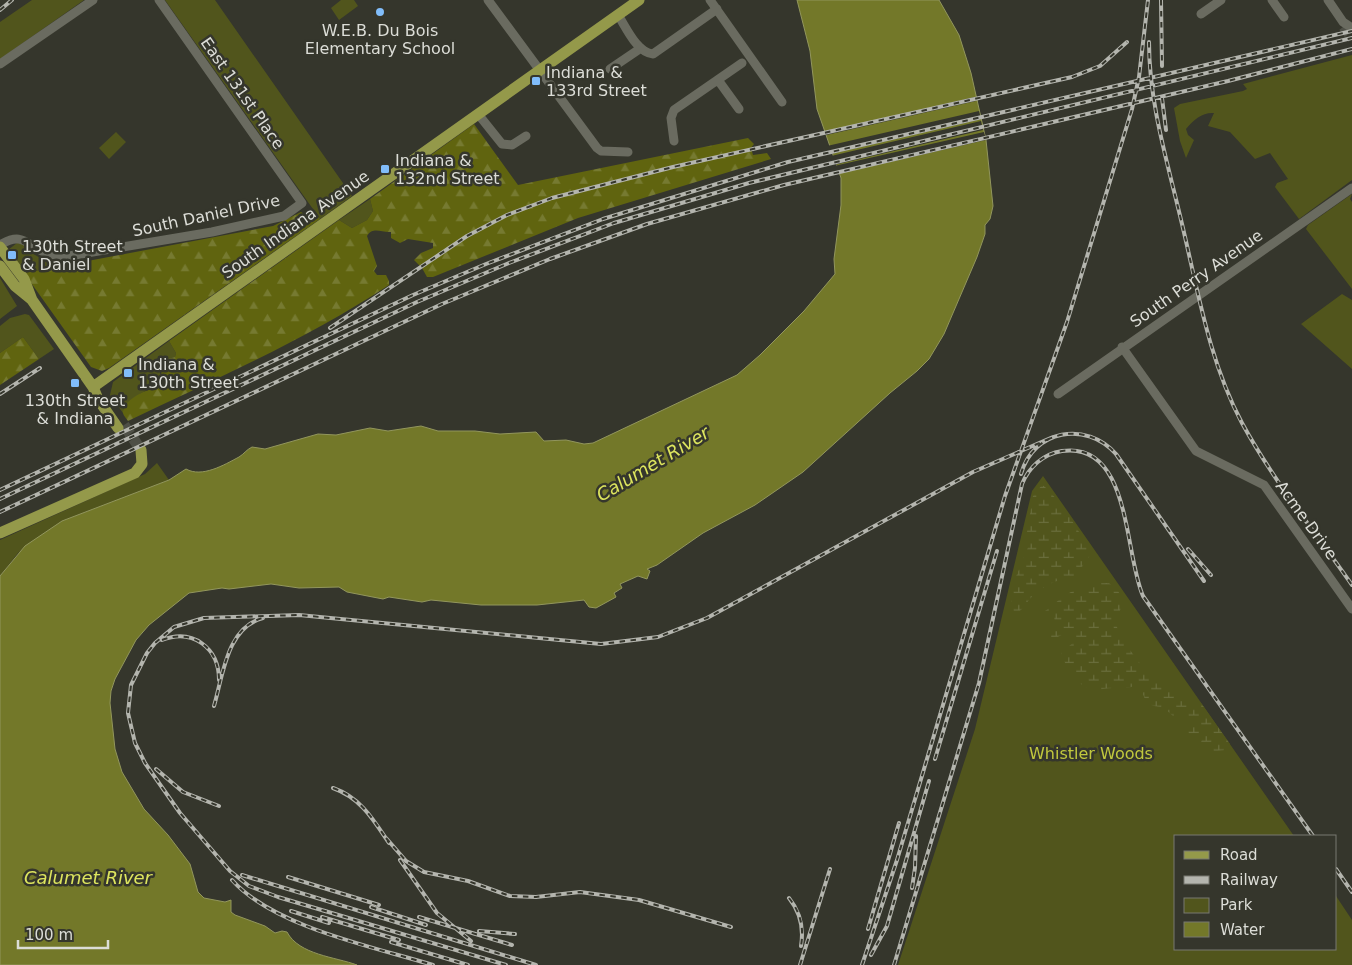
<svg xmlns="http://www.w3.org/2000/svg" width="1352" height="965" viewBox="0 0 1352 965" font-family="'DejaVu Sans',sans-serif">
  <defs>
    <pattern id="forest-firs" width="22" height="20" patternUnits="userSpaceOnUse" patternTransform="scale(1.25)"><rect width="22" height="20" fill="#60640f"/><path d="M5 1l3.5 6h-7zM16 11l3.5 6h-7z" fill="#767a31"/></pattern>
    <pattern id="wetland-marsh" width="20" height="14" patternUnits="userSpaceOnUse" patternTransform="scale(1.25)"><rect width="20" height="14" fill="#51551c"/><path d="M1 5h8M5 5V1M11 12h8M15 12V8" fill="none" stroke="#696d3c"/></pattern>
  </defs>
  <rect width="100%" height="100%" fill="#35362c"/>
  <path fill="#51551c" d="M32,0H84L0,59V22Z
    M165,0H215L352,196L320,219Z
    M341,0H354L358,6L339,20L331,8Z
    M1352,55V180L1299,219L1275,187L1277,183L1288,179L1270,153L1255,159L1230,132L1208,126L1214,113C1203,112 1193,120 1186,129L1188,135L1194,140L1186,158L1180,141L1174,108L1180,104L1243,91L1247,89L1243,84Z
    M116,132L126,142L109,159L99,148Z
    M1352,194L1350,199L1352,202V289L1306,229L1308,225Z
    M370,199L373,211L367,220L352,228L339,220Z
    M17,243H23C31,257 49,262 63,265L24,273L8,250Z
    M0,278L17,306L0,319Z
    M1342,294L1352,300V369L1301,324Z
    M25,314L29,315L54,349L39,359L23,337L0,353V326L10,318Z
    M169,341L176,353L175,357L164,360L160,373L163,381L158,388C143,388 134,399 123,409V413L110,395L113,382Z
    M157,463L169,480L62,521L18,553L0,576V540L145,474Z
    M1043,476L1294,836H1176V949H1336V896L1352,920V965H898L975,729L1032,491Z"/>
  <path fill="url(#forest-firs)" d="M474,124L518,185L748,138L754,144L751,148L753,155L767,153L771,159L578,218L433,277H427L422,268L414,260L421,253L433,248V243L408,239L400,243L391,238V232C382,233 373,226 367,236L377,266L374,271L377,275H386L389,281V285C307,339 216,379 128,421C126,418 122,414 123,411C125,399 148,388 158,388L163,381L160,367L164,360L175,357L176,353L169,341L339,220L352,228L367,220L373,211L370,199Z
    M313,209L320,219L109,368L102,371L91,367L24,273L273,226L301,212L306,215Z
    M23,337L39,359L0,385V353Z"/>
  <path fill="url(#wetland-marsh)" d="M1042,485C1054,491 1087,541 1090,554L1088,560L1072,578C1059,578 1046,585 1036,593C1025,601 1024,614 1009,615L1015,579L1029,545L1027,532L1033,496Z
    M1101,583H1109C1131,602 1122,601 1115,623L1124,642L1141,665L1148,672L1162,681L1175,695C1182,696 1192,701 1201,703L1230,744L1226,750L1201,753L1198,747L1203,738L1200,735L1191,738L1183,731L1185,726L1190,724L1187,718L1173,716L1163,707C1139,706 1149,696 1136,685C1126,690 1123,687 1113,688C1106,688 1097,691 1090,689C1078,686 1064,664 1061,653L1075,641L1069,635H1062L1051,640C1050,631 1057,626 1054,617L1045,611C1054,605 1062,596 1071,592C1081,587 1091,590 1101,583Z"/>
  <path fill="#737829" stroke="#92965d" d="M797,0H939L959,35L971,73L986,140L993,206L990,219L985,225V234L977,257L944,334L929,359L917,371L890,393L803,472L755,505L703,533L657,565L647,569L650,571L647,579L638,576L620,584L622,588L614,593L616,597L596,608L589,607L584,600L537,605H481L431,600L422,602L389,597L383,599L347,592L339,587L299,588L271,584L229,589L222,588L189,593L149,625L136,640L115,679L111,691L110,703L115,749L122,772L144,809L168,835L190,864L198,892L204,898L225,902L231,900V912L235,915L265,926L275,933L282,931L287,932C299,955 336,957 357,965H0V576L25,546L62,521L169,480L186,469C202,478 224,465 239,457C244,454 246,450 252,447L265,449L318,434L336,435L370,428L388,431L421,426L438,431H475L500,434L536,432L544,441L566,440L584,444L593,443L737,375L760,355L804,311L835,274L834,259L841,205V178L817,109L810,51Z"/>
  <path fill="#35362c" d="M975,97L976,101L822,136L823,133Z
    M979,111L981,119L830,154L827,149V146Z
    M981,121L983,130L834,165L831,156Z
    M984,132L986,140L837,174L834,166Z"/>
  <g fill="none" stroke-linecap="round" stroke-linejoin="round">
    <path stroke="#4e4f46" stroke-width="9" stroke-dasharray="9 4.5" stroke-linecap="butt" d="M1343,27L1352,39"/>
    <path stroke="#4e4f46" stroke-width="11" stroke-dasharray="11 5.5" stroke-linecap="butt" d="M124,425L141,450"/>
    <path stroke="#6a6b60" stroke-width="9" d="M488,0L597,148L601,151L628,152
      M710,0L782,102
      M1272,0L1284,17
      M1328,0L1343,22L1349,26
      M1201,14L1221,0
      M618,15C626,27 637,53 653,54L717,9
      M0,64L93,0
      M610,69L641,48
      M718,80L739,109
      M478,114L502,144L512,145L526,136
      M674,141L671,118L674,110L742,63
      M0,245C23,231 26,245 46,253C54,256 61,256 69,256L212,232L284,216L302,203L159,0
      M1122,347L1196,451L1264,485L1352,609
      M1058,394L1352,188"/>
    <path stroke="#94994a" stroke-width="11" d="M0,247L24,279L32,300L93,387L98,399L118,428
      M0,266L15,286L31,299
      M93,387L639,0
      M0,533L135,473L142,464L141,450"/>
    <g stroke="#b4b5ae" stroke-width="4">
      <path id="rail" d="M1161,0L1162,66
        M0,10L12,0
        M1149,42C1149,104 1168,164 1182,224C1198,291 1209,361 1242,423C1273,480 1315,532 1352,585
        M1162,98L1166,130
        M330,328L467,236L507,215L552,198L673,167L1072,77L1100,66L1127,42
        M0,394L40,368
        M1021,474C1033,430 1086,420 1116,454L1204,581
        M0,490L413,295L486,264L603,219L788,162L1352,31
        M0,499L417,302L509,263L614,223L749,183L1352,38
        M0,512L442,304L550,259L647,224L784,185L1228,81L1352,49
        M1188,549L1211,575
        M162,640C193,628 219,648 219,680
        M214,706C223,675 227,627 263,618
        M935,759L997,551
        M156,769L183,792L219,806
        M333,788C361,798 373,819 389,843
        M386,838L406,861L424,872L468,881L510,896L536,897L580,892L639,900L731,927
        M400,860L437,913L471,941
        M1336,869L1352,892
        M242,875L536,965
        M288,877L379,905
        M232,880C274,927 374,947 433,965
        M912,888L915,868L916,836
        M789,898C801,913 804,928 801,946
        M371,907L426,925
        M291,911L329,923
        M322,917L399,940
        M419,917L512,945
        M868,929L899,823
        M479,931L515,934
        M391,942L468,965
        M871,955L887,926L929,781
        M506,965L278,897L249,886L230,871L180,813L145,763L135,743L128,713L131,685L147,653L155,643L174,627L204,618L299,615L601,644L658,637L707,618L973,472L1053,437
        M800,965L830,869
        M862,965L897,860L1005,496L1067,322L1132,109L1139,77L1148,0
        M894,965L979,683L1022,484C1029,467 1043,454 1062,451C1131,441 1124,553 1143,596L1313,836"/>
    </g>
    <use href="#rail" stroke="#35362c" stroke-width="2" stroke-dasharray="5.5" stroke-linecap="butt"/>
  </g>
  <g fill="#81bdfa" stroke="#35362c" stroke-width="2">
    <circle cx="380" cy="12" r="5"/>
    <rect x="531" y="76" width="10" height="10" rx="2.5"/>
    <rect x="380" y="164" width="10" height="10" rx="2.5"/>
    <rect x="7" y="250" width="10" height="10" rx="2.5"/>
    <rect x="123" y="368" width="10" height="10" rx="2.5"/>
    <rect x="70" y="378" width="10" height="10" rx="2.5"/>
  </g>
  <g text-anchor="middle" stroke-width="5" stroke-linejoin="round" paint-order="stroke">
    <g font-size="16" fill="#dcddd7" stroke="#35362c" text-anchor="start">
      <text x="380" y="36" text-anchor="middle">W.E.B. Du Bois<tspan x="380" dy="18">Elementary School</tspan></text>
      <text x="546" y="78">Indiana &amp;<tspan x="546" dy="18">133rd Street</tspan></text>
      <text x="395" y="166">Indiana &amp;<tspan x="395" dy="18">132nd Street</tspan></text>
      <text x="22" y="252">130th Street<tspan x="22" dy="18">&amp; Daniel</tspan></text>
      <text x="138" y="370">Indiana &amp;<tspan x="138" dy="18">130th Street</tspan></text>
      <text x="75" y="406" text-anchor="middle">130th Street<tspan x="75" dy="18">&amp; Indiana</tspan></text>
    </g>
    <g font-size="16" fill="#dcddd7" stroke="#35362c">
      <text transform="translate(243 93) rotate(55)" y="6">East 131st Place</text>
      <text transform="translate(206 215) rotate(-12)" y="6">South Daniel Drive</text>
      <text transform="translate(295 224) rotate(-35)" y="6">South Indiana Avenue</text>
      <text transform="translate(1196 278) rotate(-35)" y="6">South Perry Avenue</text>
      <text transform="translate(1307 520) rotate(54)" y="6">Acme Drive</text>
    </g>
    <g font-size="16" fill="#c1c83d" stroke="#35362c">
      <text x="1091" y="759">Whistler Woods</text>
    </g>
    <g font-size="18" font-style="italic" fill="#dde55e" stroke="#35362c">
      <text transform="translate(653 464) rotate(-31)" y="6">Calumet River</text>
      <text x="88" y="884">Calumet River</text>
    </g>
  </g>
  <rect x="1174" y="835" width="162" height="115" fill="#35362c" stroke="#787970"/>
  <rect x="1184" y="851" width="25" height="8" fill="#94994a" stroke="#787970"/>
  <text x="1220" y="860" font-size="15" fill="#dcddd7">Road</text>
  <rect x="1184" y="876" width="25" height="8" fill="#b4b5ae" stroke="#787970"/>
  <text x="1220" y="885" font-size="15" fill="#dcddd7">Railway</text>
  <rect x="1184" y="898" width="25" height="15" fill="#51551c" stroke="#787970"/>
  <text x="1220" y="910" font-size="15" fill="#dcddd7">Park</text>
  <rect x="1184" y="922" width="25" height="15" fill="#737829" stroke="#787970"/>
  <text x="1220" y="935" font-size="15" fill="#dcddd7">Water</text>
  <path d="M18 940v8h90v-8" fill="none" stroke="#dcddd7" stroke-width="2.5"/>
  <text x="25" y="940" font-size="15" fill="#dcddd7" stroke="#35362c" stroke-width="4" paint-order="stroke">100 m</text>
</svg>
